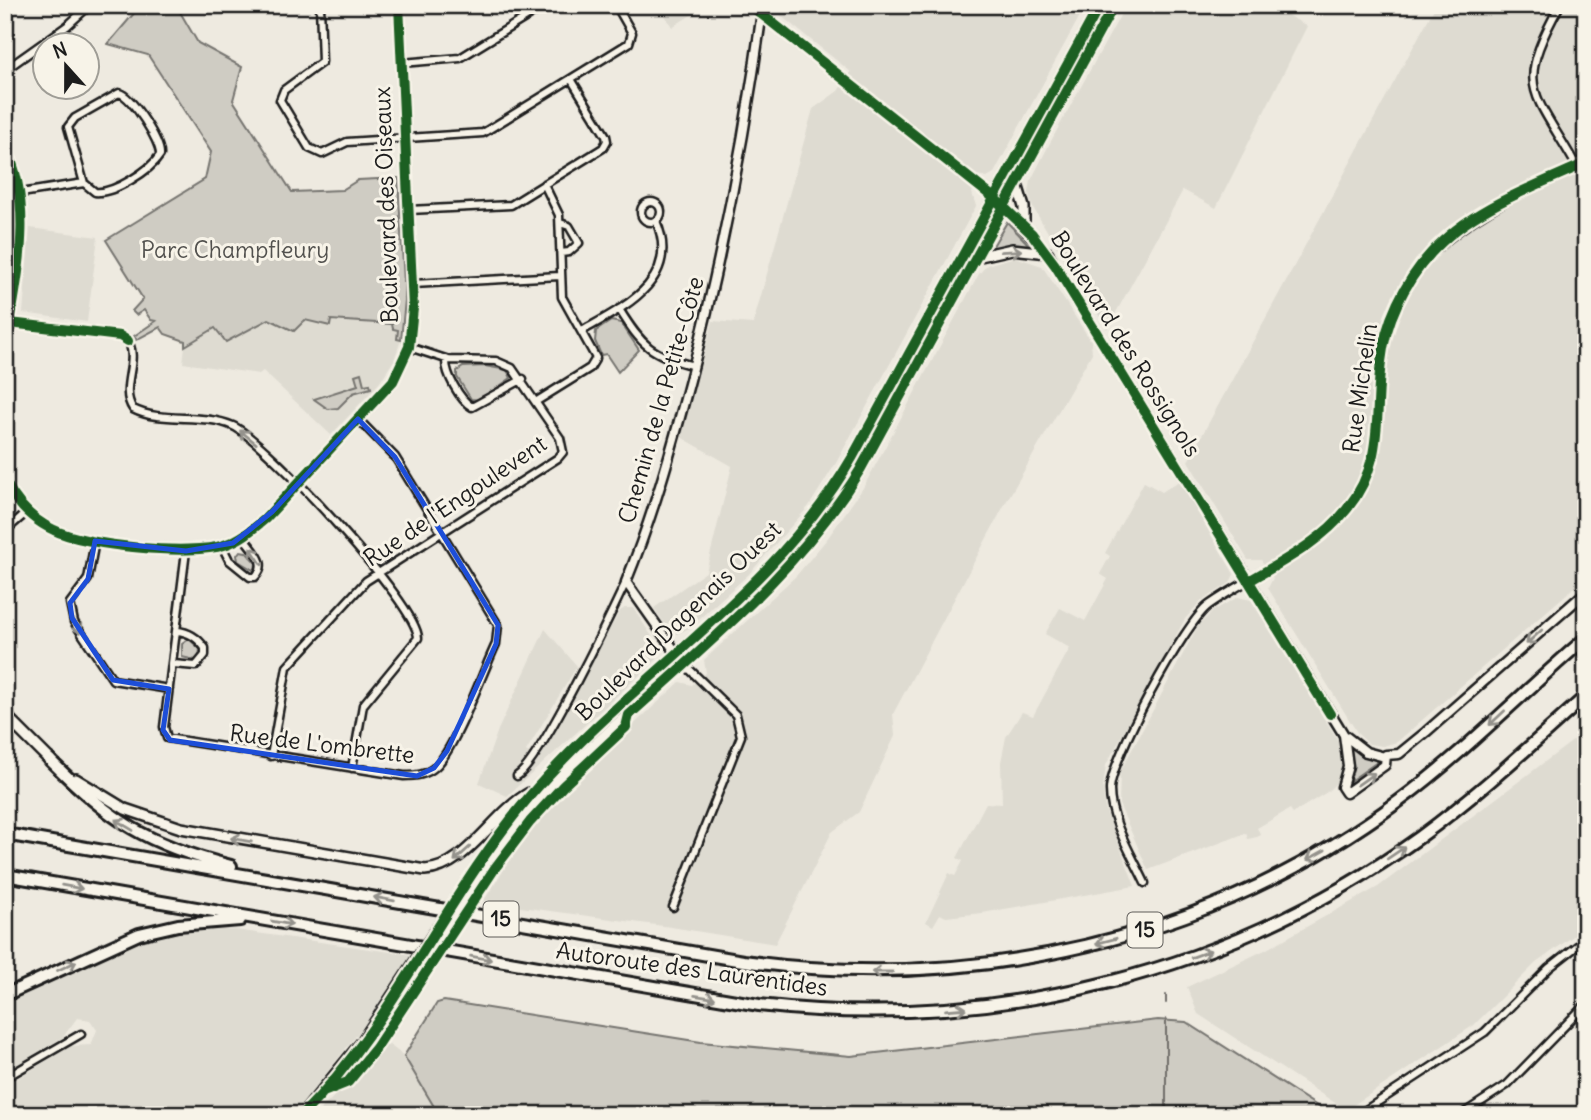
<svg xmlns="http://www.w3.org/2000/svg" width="1591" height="1120" viewBox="0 0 1591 1120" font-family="Delius,sans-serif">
  <rect width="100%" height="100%" fill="#eeeae0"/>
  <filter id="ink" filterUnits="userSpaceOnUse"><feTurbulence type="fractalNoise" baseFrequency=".0143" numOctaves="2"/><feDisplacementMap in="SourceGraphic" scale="14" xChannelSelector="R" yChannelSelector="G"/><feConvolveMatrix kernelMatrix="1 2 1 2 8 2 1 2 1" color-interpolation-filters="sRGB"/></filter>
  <g filter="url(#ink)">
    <path fill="#dedbd1" d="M659,5H707L672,27Z
      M772,5H1086L994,173L987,177L978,175L972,193L976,206L836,463L809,506L749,574L689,628L677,634L669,630L654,608L706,572L732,466L681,437L713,321L753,324L813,109L838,91L851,72L781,16Z
      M1126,5H1269L1307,26L1216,208L1183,190L1107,329L1032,206L1029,193L1031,180L1051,141Z
      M1436,5H1586V577L1397,742L1383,746L1369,744L1358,734L1268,588L1273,578L1261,560H1248L1188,461Z
      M30,228L98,237L87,322L23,313Z
      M1015,257L1042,266L1091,341L1092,353L1006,502L893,714L895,736L859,812L832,832L775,944L671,927L483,902L526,836L604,752L680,682L692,685L706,673L704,660L796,576L827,539L863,488L979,274L987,265Z
      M269,319L294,331L305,319L329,326L331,320L393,324L398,330V340H401L394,360L380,382L331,435L263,371L259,374L183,363L185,346L215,328L226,342Z
      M1179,481L1234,574L1230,583L1200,602L1185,619L1106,765L1103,788L1105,808L1135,886L982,913L946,917L940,914L933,926L926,922L949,873L955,876L963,861L957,858L986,803L1002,804L1001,762L1006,737L1022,712L1033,716L1070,648L1045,634L1060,608L1085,621L1108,579L1100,574L1110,556L1105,553L1144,482L1162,492Z
      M1238,597L1251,600L1337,739L1344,759L1341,778L1327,792L1293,813L1290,809L1257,828L1261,835L1257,837L1248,839L1246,833L1148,870L1119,804L1120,772L1198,626L1213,611Z
      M625,608H633L655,641L659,656L656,660L507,796L479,783L498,730L545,629L577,666L526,751L539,758L620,611Z
      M1586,731V927L1536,963L1474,1025L1346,1110L1198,1014L1187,987L1265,950L1378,887Z
      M190,929L236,930L412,955L363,1027L293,1115H10L5,1107V1086L71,1046L91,1045L97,1030L90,1020L77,1018L63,1037L5,1072V999L128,943L165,932Z
      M388,1044L404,1056L439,1115H315Z"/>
    <path fill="#cfccc3" stroke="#767470" stroke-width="2" d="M141,5H176L198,43L242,67L233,100L292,192L342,190L358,180L398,178L405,300L401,340L397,339L398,330L393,329L392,324L331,320L330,326L305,320L294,331L269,319L226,342L215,328L185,346V341L165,334L160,327L136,340L134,336L156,321L151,320L144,310L136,315L132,311L143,299L106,240L205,179L211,152L148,55L108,44Z
      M1007,222L1031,247L990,251Z
      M611,321L621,323L639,350L618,372L606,354L601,355L595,341L596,331Z
      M485,366L507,370L511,378L480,400L471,399L457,377V371L463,367Z
      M361,373L364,385L370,384L371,388L353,393L338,408L328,409L314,399L358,385L355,375Z
      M240,551L246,552L256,563L255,571L238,561L237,555Z
      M189,639L200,649L199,657L195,660L182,657V644Z
      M1354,748L1380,760L1347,783L1352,769L1351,749Z
      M444,1001L701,1042L851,1056L1158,1020L1186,1022L1331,1115H439L404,1056L437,1003Z"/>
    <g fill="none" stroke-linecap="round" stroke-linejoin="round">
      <path stroke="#6f6d69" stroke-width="2" d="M1166,995V1003
        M1166,1019V1115"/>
      <g stroke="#1c1c1c" stroke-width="11">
        <path id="minor" d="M221,5L229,9L236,5
          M320,5L322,62L284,90L280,100L309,148L322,154L347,142L483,133L629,43L632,33L616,5
          M1560,5C1513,90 1534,90 1577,167
          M402,63L460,58L546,5
          M5,70L67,26L90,5
          M119,93C132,96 161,142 160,155C150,171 113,194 95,192L84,183L68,127L75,118Z
          M21,193L84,183
          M641 212a10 10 0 1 1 20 0a10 10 0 1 1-20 0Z
          M409,210L511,205L603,148L607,141L606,136L571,79
          M560,223L569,226L579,243L569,252L561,253
          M413,284L560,276
          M619,309C642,346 651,355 694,366
          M5,322L126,338C142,359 118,387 133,409C162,424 202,412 233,426C266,441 418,605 418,638L363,705L352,768
          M582,331C624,307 682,280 656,221
          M446,359C445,374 460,400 472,407L523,379
          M537,401L590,368L596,358L562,297L559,215L544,184
          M5,531L27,512
          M95,541L88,579L70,603L74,622L113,680L169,689
          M222,546L229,560L250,577H255C270,562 252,551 243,536
          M186,551L164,727L167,738L404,776C416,776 426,775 435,767C455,750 483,671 496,644L498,625L395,457L358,419
          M173,664L196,666L205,655V648C198,638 189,632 177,631
          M271,756L287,667L366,581L558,458L563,452L560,438L512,368L496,361L449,360L409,347
          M517,776C540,762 611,614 626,582
          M1145,883C1132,855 1110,821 1110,790C1110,760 1185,622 1209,605C1257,571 1319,551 1354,500C1381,460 1377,418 1380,372C1387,250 1489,207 1586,163
          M673,907L741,736L736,715L684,664
          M5,1078L81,1034
          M1358,1115L1485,1032L1549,968L1586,939
          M1461,1115L1507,1085L1586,1004"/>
      </g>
      <g stroke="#1c1c1c" stroke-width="13">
        <path id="tertiary" d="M750,5L994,198L1048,253L1344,735L1348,766L1342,787L1346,793L1385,765L1386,755L1399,754L1426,732L1586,592
          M5,146C37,211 14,287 5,355
          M5,481C16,503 32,520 54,530C85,546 191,556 224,545C240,540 252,530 265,519L393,381L409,347L413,308L399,5
          M684,664L626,582C653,516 672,448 690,380C722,257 746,131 763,5
          M1344,735L1366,752L1381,756"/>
      </g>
      <g stroke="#1c1c1c" stroke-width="14">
        <path id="secondary" d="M1017,184L1024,207V225
          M976,257L1012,249L1048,253
          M76,779L125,809L181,828L425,870C466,868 493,813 529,793
          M457,898C490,845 527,796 571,752C668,656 782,578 852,458L1100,5
          M466,900C490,862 515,825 546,793C649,683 780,601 860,470L1114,5
          M333,1085L372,1041L426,962
          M302,1115L361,1043L416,960"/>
      </g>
      <g stroke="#1c1c1c" stroke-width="15">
        <path id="primary" d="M5,715L50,760"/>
      </g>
      <g stroke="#1c1c1c" stroke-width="16">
        <path id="motorway" d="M50,760C112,822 146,844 231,866
          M5,834L743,961C974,993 1210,941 1399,801C1465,752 1523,692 1586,638
          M5,875L759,1005C994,1032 1228,975 1420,837C1479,794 1532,744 1586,696
          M5,995L139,934L178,925L240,920"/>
      </g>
      <use href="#minor" stroke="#f7f3e8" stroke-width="6"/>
      <use href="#tertiary" stroke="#f7f3e8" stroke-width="8"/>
      <use href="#secondary" stroke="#f7f3e8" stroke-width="9"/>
      <use href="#primary" stroke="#f7f3e8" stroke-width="10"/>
      <use href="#motorway" stroke="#f7f3e8" stroke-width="10"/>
      <g stroke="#1c1c1c" stroke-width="14" stroke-linecap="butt">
        <path id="secondary-bridge" d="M416,960L457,898
          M426,962L466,900"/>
      </g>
      <use href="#secondary-bridge" stroke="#f7f3e8" stroke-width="9"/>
      <g stroke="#f7f3e8" stroke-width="15">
        <path id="cycleway" d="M750,5L994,198L1032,234L1055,265L1330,714
          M5,146C37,211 14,287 5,355
          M10,323L120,336L128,341
          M5,481C16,503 32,520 54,530C85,546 191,556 224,545C240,540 252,530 265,519L393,381L409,347L413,308L399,5
          M1249,581C1283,561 1322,541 1347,509C1385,461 1374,418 1381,362C1385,322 1404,283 1431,253C1470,209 1533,187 1586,163
          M323,1092L348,1082L376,1048L495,868L530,822L563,786L626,727L629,715C713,639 800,568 860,470L1114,5
          M302,1115C394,1023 445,896 529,797C631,677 772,596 852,458L1100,5"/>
      </g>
      <use href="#cycleway" stroke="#1b5e20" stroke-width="10"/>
    </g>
    <defs><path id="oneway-shaft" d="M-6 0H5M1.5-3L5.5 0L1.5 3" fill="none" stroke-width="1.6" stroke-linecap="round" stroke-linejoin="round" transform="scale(1.75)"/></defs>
    <g stroke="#94928c">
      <use href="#oneway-shaft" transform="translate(1011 251) rotate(-3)"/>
      <use href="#oneway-shaft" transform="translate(248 437) rotate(-141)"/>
      <use href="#oneway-shaft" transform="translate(256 556) rotate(-124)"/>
      <use href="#oneway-shaft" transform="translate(76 624) rotate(61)"/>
      <use href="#oneway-shaft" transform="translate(1534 637) rotate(138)"/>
      <use href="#oneway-shaft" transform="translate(1497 718) rotate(137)"/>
      <use href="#oneway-shaft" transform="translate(1366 779) rotate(-35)"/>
      <use href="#oneway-shaft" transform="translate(124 825) rotate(-149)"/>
      <use href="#oneway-shaft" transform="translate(241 840) rotate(-170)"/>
      <use href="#oneway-shaft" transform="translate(1396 853) rotate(-34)"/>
      <use href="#oneway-shaft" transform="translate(462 854) rotate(138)"/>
      <use href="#oneway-shaft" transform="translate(1316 855) rotate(151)"/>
      <use href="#oneway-shaft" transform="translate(72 887) rotate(10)"/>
      <use href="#oneway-shaft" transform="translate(384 899) rotate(-170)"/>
      <use href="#oneway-shaft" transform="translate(282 923) rotate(10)"/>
      <use href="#oneway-shaft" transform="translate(1106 941) rotate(165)"/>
      <use href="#oneway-shaft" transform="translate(1201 954) rotate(-20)"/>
      <use href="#oneway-shaft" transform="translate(481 958) rotate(10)"/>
      <use href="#oneway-shaft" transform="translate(67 966) rotate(-25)"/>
      <use href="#oneway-shaft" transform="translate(882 972) rotate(180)"/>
      <use href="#oneway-shaft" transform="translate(705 997) rotate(9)"/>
      <use href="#oneway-shaft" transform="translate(956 1009) rotate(-5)"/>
    </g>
  </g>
  <path fill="none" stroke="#1d4ed8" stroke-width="5" stroke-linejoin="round" d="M358,419L395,457L498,625L496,644L447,751L434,768L417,776L170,740L163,730L169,689L113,680L72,618L70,603L88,579L95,541L186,551L233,543L272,512Z"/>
  <g text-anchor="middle" stroke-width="6" stroke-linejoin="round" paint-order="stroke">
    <g fill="#f7f3e8" stroke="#5e5c59" stroke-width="2">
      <rect x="483.5" y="901.5" width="35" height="35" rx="5"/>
      <rect x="1127.5" y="912.5" width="35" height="35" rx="5"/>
    </g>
    <g font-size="21" font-weight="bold" fill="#1c1c1c">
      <text x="501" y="926">15</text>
      <text x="1145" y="937">15</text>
    </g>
    <g font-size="23" fill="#1c1c1c" stroke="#f7f3e8">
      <text transform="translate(386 205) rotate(-92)" y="8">Boulevard des Oiseaux</text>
      <text transform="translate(1126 344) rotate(58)" y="8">Boulevard des Rossignols</text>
      <text transform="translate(1360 388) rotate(-82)" y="8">Rue Michelin</text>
      <text transform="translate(661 400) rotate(-74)" y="8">Chemin de la Petite-Côte</text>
      <text transform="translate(455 501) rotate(-34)" y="8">Rue de l'Engoulevent</text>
      <text transform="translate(678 621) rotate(-44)" y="8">Boulevard Dagenais Ouest</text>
      <text transform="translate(322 744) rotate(7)" y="8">Rue de L'ombrette</text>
      <text transform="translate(692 969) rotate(8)" y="8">Autoroute des Laurentides</text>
    </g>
    <g font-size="23" fill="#52514e" stroke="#f7f3e8">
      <text x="235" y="258">Parc Champfleury</text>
    </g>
  </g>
  <rect width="1591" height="1120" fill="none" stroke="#f7f3e8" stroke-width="28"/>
  <rect x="14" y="14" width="1563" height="1092" fill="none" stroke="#1c1c1c" stroke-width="2.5" filter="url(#ink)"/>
  <g transform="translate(66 66) rotate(339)"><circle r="33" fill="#f7f3e8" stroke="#9f9d96" stroke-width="2"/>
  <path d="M0-5L12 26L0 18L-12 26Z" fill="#1c1c1c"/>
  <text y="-10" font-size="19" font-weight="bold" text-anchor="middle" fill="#1c1c1c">N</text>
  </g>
</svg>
